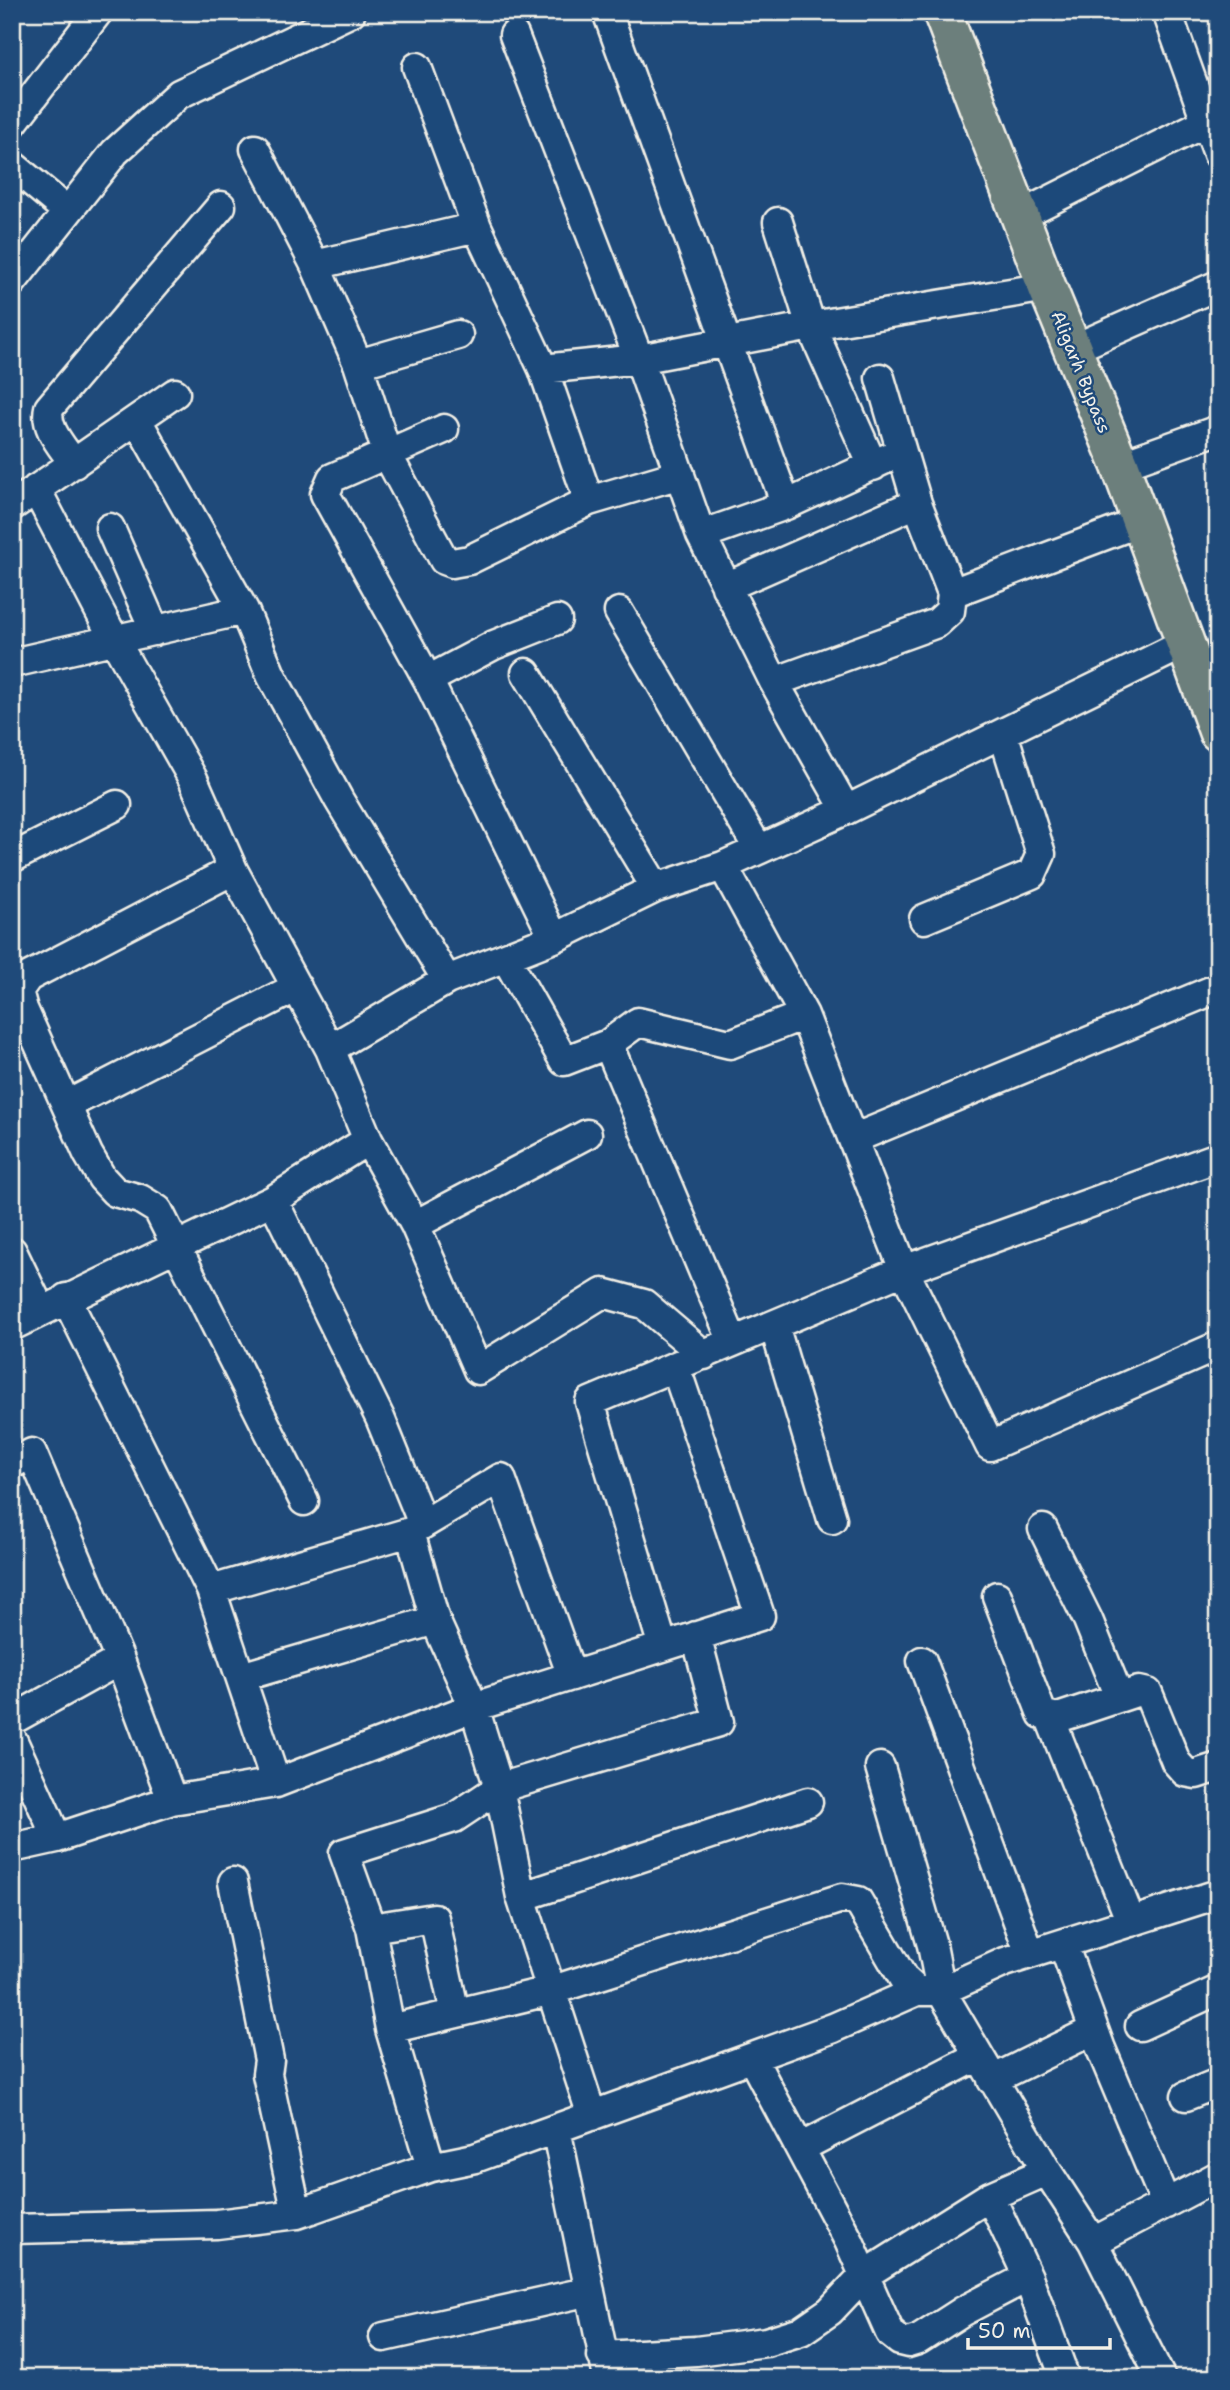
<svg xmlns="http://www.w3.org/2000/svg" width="1230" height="2390" viewBox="0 0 1230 2390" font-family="'Shantell Sans',sans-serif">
  <rect width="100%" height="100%" fill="#1f4a7a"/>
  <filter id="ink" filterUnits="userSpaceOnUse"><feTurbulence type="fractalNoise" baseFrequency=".0143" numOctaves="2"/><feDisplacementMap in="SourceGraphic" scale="14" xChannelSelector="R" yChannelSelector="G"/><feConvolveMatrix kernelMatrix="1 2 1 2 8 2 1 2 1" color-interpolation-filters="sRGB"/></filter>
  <g filter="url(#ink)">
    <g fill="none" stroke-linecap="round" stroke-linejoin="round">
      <g stroke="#f4f1e8" stroke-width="33">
        <path id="minor" d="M607,12L786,505
          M1167,12L1218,154
          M514,35L639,359L701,535L774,682L846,810
          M417,67L477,227L543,369L589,501
          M12,124L98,12
          M255,149L315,265L358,364L388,456L444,560L452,563L469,560L589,501L680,474
          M12,165L67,211
          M1019,216L1206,122
          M778,222L811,326L873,466
          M315,265L477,227
          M12,282L115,152L179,94L351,12
          M1073,349L1218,285
          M358,364L458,335
          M543,369L639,359L811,326L1047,287
          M137,420L244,610L271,675L339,800L447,980
          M444,429L332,478L325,494L428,680L554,938
          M74,464C63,447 44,428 49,408L221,206
          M1120,465L1218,430
          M36,489L115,641L193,779L233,870L330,1049
          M12,506L175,393
          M110,528L155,631
          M701,535L786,505L890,457
          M726,587L917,503
          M952,593L1140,522
          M619,612L758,848
          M12,663L244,610
          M526,673L656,888
          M428,680L494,645L557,620
          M774,682L937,623L950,611L952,593L917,503L880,378
          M12,858L117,805
          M723,866L804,1015L904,1270L990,1446L1218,1346
          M233,870L28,977L18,991L23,1009L88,1154L102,1178L115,1192L140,1199L158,1210L304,1501
          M924,919L1032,874L1041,854L1003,733
          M506,958L564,1061L608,1044L638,1022L730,1044L804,1015
          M608,1044L733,1342
          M67,1105L297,987
          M853,1139L1218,988
          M273,1200L380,1418L423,1524
          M415,1225L587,1134
          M12,1251L41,1311
          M66,1298L211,1590L276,1783L474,1707L760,1616L675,1366
          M774,1325L832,1519
          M12,1326L273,1200L368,1140
          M704,1355L644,1304L603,1293L478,1370L415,1225L368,1140L330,1049L447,980L554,938L656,888L723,866L846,810L1184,644
          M12,1464L32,1453L120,1660L172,1800
          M1043,1529L1088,1620L1119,1697
          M410,1532L435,1620L474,1707L499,1788L454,1818L344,1853L371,1928L390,2029L431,2167
          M211,1590L410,1532L501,1478L572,1676
          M997,1596L1042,1714L1058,1718L1139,1691L1148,1693L1176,1762L1185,1772L1196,1774L1218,1767
          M663,1647L590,1402L904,1270L1218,1157
          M922,1661L1030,1954
          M241,1677L435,1620
          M1050,1718L1131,1922
          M12,1720L120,1660
          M12,1739L57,1838
          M880,1767L932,1945L941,1991L1047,2171L1093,2242L1161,2378
          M12,1848L57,1838L172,1800L276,1783
          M233,1882L269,2060L267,2074L297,2214
          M521,1897L808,1802
          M371,1928L434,1918L455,2013
          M1063,1944L1101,2049L1166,2204
          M1140,2026L1218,1990
          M390,2029L553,1990L842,1898L858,1901L903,1978L917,1991
          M752,2058L849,2241L890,2333L900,2341L908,2343L918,2340L963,2311L1028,2277
          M992,2080L1094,2030
          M1186,2096L1218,2083
          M592,2116L521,1897L499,1788L719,1722L696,1636
          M556,2129L608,2378
          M800,2148L978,2056
          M990,2196L1028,2277L1065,2378
          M12,2229L217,2224L297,2214L431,2167L475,2158L833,2028L917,1991H941L1005,1962L1218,1894
          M1093,2242L1218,2176
          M384,2337L590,2291
          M602,2356L696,2351L766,2342L801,2331L830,2311L863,2276L990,2196L1047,2171"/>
      </g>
      <g stroke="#f4f1e8" stroke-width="42">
        <path id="major" d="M942,12L1047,287L1120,465L1218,732"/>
      </g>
      <use href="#minor" stroke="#1f4a7a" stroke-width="28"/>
      <use href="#major" stroke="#6c7f7c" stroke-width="37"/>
    </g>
  </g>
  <g text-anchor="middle" stroke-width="5" stroke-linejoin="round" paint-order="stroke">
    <g font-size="18" fill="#f4f1e8" stroke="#1f4a7a">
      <text transform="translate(1081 372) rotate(68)" y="6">Aligarh Bypass</text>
    </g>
  </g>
  <rect width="1230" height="2390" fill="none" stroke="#1f4a7a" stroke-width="42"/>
  <rect x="21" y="21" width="1188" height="2348" fill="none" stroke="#f4f1e8" stroke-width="2.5" filter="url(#ink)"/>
  <path d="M968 2338v10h142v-10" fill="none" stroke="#f4f1e8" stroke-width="3.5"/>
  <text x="978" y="2338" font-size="21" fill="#f4f1e8" stroke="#1f4a7a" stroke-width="5" paint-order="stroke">50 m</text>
</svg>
